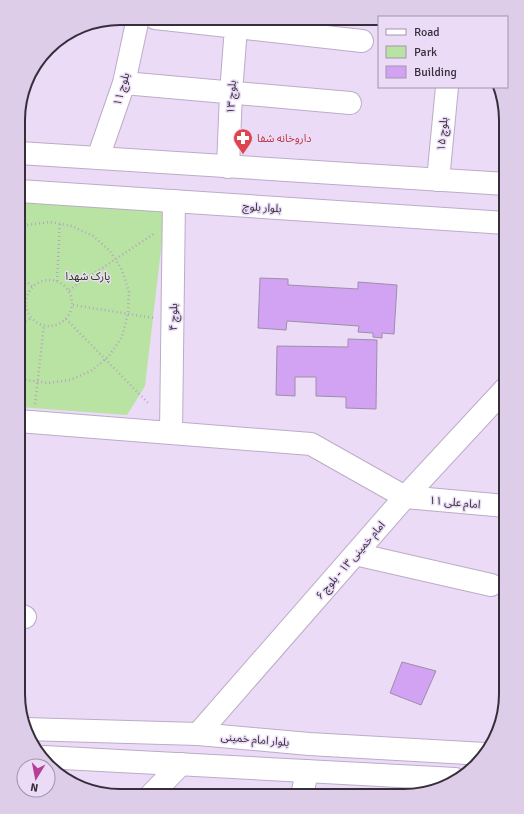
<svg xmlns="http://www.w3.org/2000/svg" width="524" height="814" viewBox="0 0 524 814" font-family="Signika,'Noto Sans Arabic',sans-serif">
  <rect width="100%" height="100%" fill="#ebdbf7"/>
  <path fill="#b9e3a2" d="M19,199L166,207L145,386L127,415L18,407Z"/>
  <path fill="#d2a3f3" stroke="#9d8ea8" d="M260,278L288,279V285L358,289V282L397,285L394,334L382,333V338L373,337V333L358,332L359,326L287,321L286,330L258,328Z
    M348,339L377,340L376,409L346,408V397L316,396V377H295V396L276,395L277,346L348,347Z
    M402,662L436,671L421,705L390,693Z"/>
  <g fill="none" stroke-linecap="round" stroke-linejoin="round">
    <g stroke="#bbacc7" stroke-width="24">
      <path id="minor" d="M155,18L362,41
        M124,83L350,103
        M98,158L124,83L138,18
        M228,167L231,93L236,27
        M438,180L447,87
        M18,421L311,444L405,497L506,506
        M171,433L174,201
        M355,554L491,585
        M18,614L25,617
        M198,734L405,497L506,388
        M151,795L181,764
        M302,796L307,771"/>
    </g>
    <g stroke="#bbacc7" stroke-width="24">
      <path id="major" d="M19,153L506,184
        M19,191L506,223
        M25,729L198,734L309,744L485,754
        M44,757L455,779"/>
    </g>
    <path stroke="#b4a7be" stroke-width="2.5" stroke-dasharray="1 3" stroke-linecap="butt" d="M19,275L33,287
      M26 303a23 23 0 1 1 46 0a23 23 0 1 1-46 0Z
      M57,281L60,221
      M69,290L155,233
      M73,305L154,318
      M66,319L148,403
      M19,326L31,318
      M18,377L25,380L48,383L70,380L91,371L109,356L122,337L128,314L129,292L122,270L110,251L93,236L72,226L50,222L27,225L19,228
      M35,404L44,326"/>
    <use href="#minor" stroke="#fff" stroke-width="22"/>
    <use href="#major" stroke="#fff" stroke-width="22"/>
  </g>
  <defs>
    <g id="pharmacy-pin" transform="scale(1)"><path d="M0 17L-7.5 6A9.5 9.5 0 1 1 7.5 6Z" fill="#e0444e" stroke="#ebdbf7"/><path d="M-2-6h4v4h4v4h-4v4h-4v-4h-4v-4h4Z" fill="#fff"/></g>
  </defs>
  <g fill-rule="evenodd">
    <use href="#pharmacy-pin" x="243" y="138"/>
  </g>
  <g text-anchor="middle" stroke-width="3" stroke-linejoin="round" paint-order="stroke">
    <g font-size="11" fill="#362f3a" stroke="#ebdbf7">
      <text transform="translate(121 89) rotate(-74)" y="4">بلوچ ۱۱</text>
      <text transform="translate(231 97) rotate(-87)" y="4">بلوچ ۱۳</text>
      <text transform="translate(442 134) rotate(-85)" y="4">بلوچ ۱۵</text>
      <text transform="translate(262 207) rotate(4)" y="4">بلوار بلوچ</text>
      <text transform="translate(173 317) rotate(-89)" y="4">بلوچ ۴</text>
      <text transform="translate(455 502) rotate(5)" y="4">امام علی ۱۱</text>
      <text transform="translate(350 560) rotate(-49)" y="4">امام خمینی ۱۳ - بلوچ ۶</text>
      <text transform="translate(255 739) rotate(5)" y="4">بلوار امام خمینی</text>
    </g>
    <g font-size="11" fill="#be3a42" stroke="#ebdbf7" text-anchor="start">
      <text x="257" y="142">داروخانه شفا</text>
    </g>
    <g font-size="11" fill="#214108" stroke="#ebdbf7">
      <text x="88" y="280">پارک شهدا</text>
    </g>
  </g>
  <path d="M0 0H524V814H0ZM120 25H404A95 95 0 0 1 499 120V694A95 95 0 0 1 404 789H120A95 95 0 0 1 25 694V120A95 95 0 0 1 120 25Z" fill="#ddcde8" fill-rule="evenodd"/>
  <path fill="none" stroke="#362f3a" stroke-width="2" d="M120 25H404A95 95 0 0 1 499 120V694A95 95 0 0 1 404 789H120A95 95 0 0 1 25 694V120A95 95 0 0 1 120 25Z"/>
  <rect x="378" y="16" width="130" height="72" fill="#ebdbf7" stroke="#a396ab"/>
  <rect x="386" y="29" width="20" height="6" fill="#ffffff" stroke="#a396ab"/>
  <text x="414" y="36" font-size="12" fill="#362f3a">Road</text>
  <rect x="386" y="46" width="20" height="12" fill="#b9e3a2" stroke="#a396ab"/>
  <text x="414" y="56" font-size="12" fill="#362f3a">Park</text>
  <rect x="386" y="66" width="20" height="12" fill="#d2a3f3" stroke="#a396ab"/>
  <text x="414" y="76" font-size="12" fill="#362f3a">Building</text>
  <g transform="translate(36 778) rotate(190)"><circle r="19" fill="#ebdbf7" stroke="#a396ab"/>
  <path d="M0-3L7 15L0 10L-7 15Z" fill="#b53f96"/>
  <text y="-6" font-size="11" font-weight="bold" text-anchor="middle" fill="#362f3a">N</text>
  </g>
</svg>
